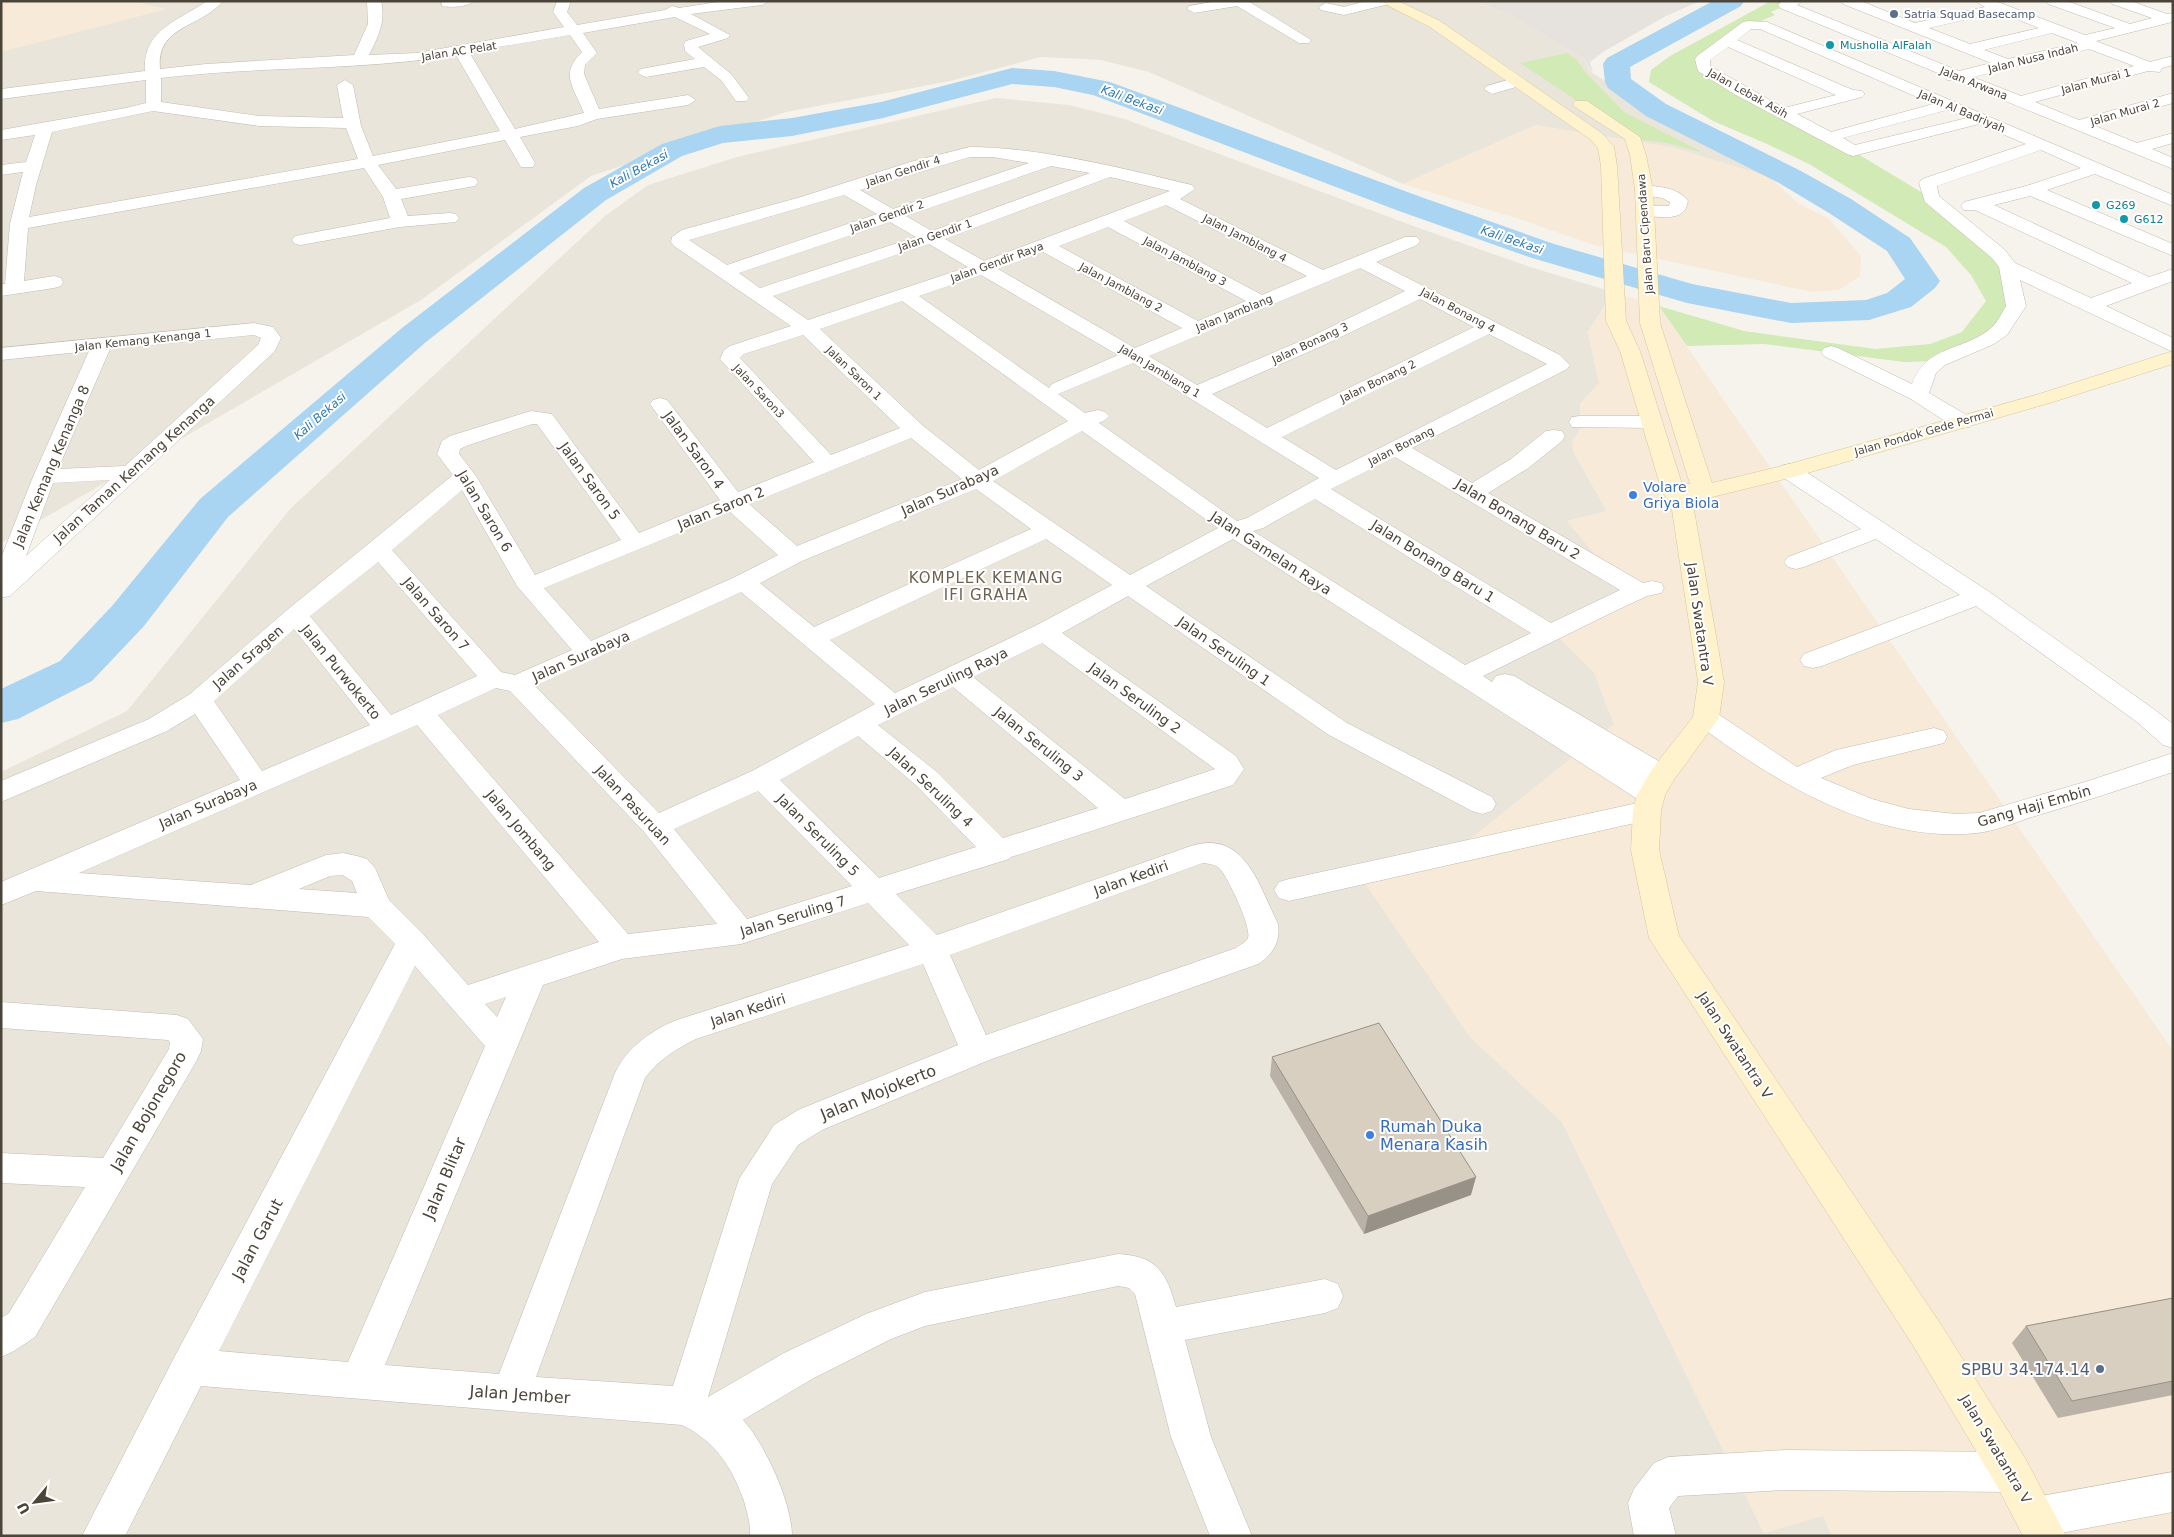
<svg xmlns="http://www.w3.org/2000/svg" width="2174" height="1537" viewBox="0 0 2174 1537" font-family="'DejaVu Sans',sans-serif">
  <rect width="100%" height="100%" fill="#f6f3ec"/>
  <path fill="#eae5da" d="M1,1H1475L1511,15L1584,59L1592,73L1770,177L1536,125L1403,184L1149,72L1101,60L1041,57L950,81L786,112L591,176L421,300L1,543Z
    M996,98L1069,105L1125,119L1419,228L1530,267L1613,292L1588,332L1599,383L1580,404L1581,428L1572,442L1574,453L1607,511L1567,521L1624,589L1555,633L1594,672L1614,724L1459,848L1469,1036L1562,1122L1764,1533L1823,1515L1832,1536H1V772L127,711L290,509L605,216L648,185L737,157Z"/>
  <path fill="#f7ead8" d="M1,1H133L167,9L1,52Z
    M1536,125L1672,147L1770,177L1799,204L1828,218L1861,256L1860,276L1839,290L1813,292L1798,289L1594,245L1516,218L1403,184Z
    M1613,292L1659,306L2173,1051V1536H1832L1823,1516L1764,1533L1562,1122L1469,1036L1362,879L1459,848L1614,724L1594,672L1554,633L1624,589L1567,521L1607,511L1574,453L1572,442L1581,428L1580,404L1599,383L1588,332Z"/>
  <path fill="#e6e2dd" d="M1475,1H1700L1664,17L1603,52L1590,62L1593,73L1584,59L1511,15Z"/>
  <path fill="#d2eab5" d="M1771,1H1796L1771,12L1775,15C1738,30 1729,38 1703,68L1853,151L1931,198L1999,254L2016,306L2000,331L1938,361L1904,362L1764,344L1687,346L1659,306L1744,331L1875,349L1930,344L1962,332L1986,301L1971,275L1946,247L1809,164L1767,144L1713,121L1649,82L1651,70L1670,56Z
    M1567,53L1577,60L1586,73L1624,112L1704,153C1680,146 1658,139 1633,140L1632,137L1520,63Z"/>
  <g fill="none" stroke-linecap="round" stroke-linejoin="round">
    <path fill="#a9d4f2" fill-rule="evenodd" d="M1713,1H1744L1741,6L1630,67L1631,79L1666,104L1801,171L1851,199L1910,238L1940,281L1935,288L1911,307L1869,320L1791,323L1687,303L1532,258L1399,211L1093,95L1054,87L1012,84L883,118L792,136L723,143L682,156L606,200L426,342L228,517L144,626L92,681L18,719L1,723V689L60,661L112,606L200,499L402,328L584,188L662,144L720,126L792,118L881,102L1012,68L1054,71L1110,82L1421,197L1554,244L1692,284L1791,303L1866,300L1887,293L1905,279L1887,251L1829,213L1779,183L1646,116L1608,88L1605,82L1603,64L1607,58Z"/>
    <g stroke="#c2bbae" stroke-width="1">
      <path id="street" d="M207,1H223C201,28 156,25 160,69L206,64L354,55L368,24L367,1H381C386,22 378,37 369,55L417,53L564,27L553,12L557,1H571L567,12L577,25L665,10L672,6L679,8L724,1H769L762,5L691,14L730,35L728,38L698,47L731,74L749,98L746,101H736L721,80L704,67L646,77L641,75L638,72L641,69L695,59L685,51L684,44L686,41L710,34L675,17L583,33L597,53L585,65L584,74L599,109L688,95L696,100L688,105L597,119L578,126L520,137L535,163L533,167H521L505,140L378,165L396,189L469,177L475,178L478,182L475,186L401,199L408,216L450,213L456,214L459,218L456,222L400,227L301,245L295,244L292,240L295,236L390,218L383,197L364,168L28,228L24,281L54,276L61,278L63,282L61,286L54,288L1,296V284H5L10,224L23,172L1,175V165L26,162L35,135L1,140V130L126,108L146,103V80L1,99V89L145,71C142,30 178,21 207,1ZM570,35L582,52C559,74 574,88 584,113L515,129L469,52ZM456,55L500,131L373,156L361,126L353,85L345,80L337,85L343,118L259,116L161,102V78C259,66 360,71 456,55ZM153,111L259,126L346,128L358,159L29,217L36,185L52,132Z
        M441,1H474C467,7 451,8 442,6Z
        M1217,1H1248L1311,40L1309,43H1299L1237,6L1194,13L1187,9L1189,6Z
        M1366,1H1391L1389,4L1344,15L1321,10L1319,7L1326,3L1344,7Z
        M1782,1H1802L1797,5L1959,71L1991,63L1843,4L1841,1H1861L1915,23L1985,7L1975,1H1995L2085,35L2115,28L2048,4L2046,1H2067L2130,24L2152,18L2112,4L2110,1H2131L2167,14L2173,13L2172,22L2096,41L2150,62L2173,56V65L2162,68L2160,72L2148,71L2035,102L2079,120L2173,93V103L2093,125L2137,143L2173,133V143L2152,149L2173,158V169L1956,81L1947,80L1945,76L1780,8L1778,5ZM1999,12L2039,28L1970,44L1929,28ZM2052,33L2078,43L2008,59L1984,50ZM2089,49L2134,66L2021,96L1973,77Z
        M1748,21L1767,22L2173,195V206L2095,174L2047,190L2173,244V256L2030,196L1994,205L2149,277L2173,269V281L2106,306L2173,338V352L2020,280L2026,306L2007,335L1994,344L1945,365L1936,373L1929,393L1970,417L1973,422L1970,427L1962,428L1954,427L1911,399L1824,356L1821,352L1824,348L1831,346L1838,348L1912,384C1927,344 1963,352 1991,328C1997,323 2002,313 2006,306L1999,267L1992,258L1925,202L1919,183L1922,179L2026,144L1979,124L1853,156L1847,154L1734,94L1698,71L1695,59L1697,56L1743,22ZM1751,29H1760L1933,104L1831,132L1797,114L1862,97L1865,94L1862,91L1853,90L1737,40ZM1728,47L1836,95L1784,108L1710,66V60ZM1947,110L1967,118L1855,145L1843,138ZM2041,150L2081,168L2026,186L1964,202L1961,206L1964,210H1975L2132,283L2091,298L2015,263L2005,250L1939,196L1937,186Z
        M1518,77L1526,82L1523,85L1492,94L1484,89L1487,86Z
        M970,147C1040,147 1125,169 1192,185L1195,189L1180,199L1323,270L1405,237H1417L1420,241L1417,245L1376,262L1560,355L1570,365L1567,369L1412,448L1472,483L1511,459L1546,431L1554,430L1562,431L1565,436L1562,441L1527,469L1488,493L1643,583L1652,581L1661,583L1664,588L1661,593L1647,596L1613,612L1483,676L1492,682L1496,676L1505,674L1514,676L1672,769L1676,776L1672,783L1662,785L1652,783L1661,788L1665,795L1661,802L1655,803L1661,811L1657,818L1289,901L1279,898L1274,890L1279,882L1289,879L1642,802L1233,539L1146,586L1347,723L1492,797L1496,804L1492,811L1482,814L1472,811L1329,735L1128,596L1062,633L1236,756L1244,769L1233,785L1011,857L1009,859L896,894L937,935L1191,846C1245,829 1259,886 1278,924C1281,942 1272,955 1258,964L989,1060L822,1130L798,1145L772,1184L708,1397L784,1353L866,1314L925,1292L1118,1254C1157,1256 1166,1272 1176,1307L1325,1279L1338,1284L1343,1296L1338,1308L1325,1313L1185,1340L1211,1437L1252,1536H1210L1171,1437L1135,1294L1129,1288L1118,1286L925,1326L891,1339L812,1379L743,1420C765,1444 792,1503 792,1536H750C751,1524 747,1513 744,1501C732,1467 716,1442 682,1425L201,1386L125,1536H82L176,1354L395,944L368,917L36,891L1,905V882L240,780L195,714L167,731L1,802V781L149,719L190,694L287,610L453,475L437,454L442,441L450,436L531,411L552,414L639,533L720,500L650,404L653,400L660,398L667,400L738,492L814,462L720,359L724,350L730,346L791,326L674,246L671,242L672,237L682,230L801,197L910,162ZM970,157H993L1029,163L893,209L860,190ZM1051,166L1090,173L932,231L906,216ZM1110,177L1170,191L984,261L945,239ZM844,195L877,214L727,265L689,240ZM1166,205L1307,276L1262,295L1124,221ZM890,222L916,237L760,288L739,273ZM1108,227L1246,301L1198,321L1059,246ZM929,244L968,267L808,320L773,296ZM1043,252L1182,328L1135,348L998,269ZM1360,268L1405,291L1308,338L1197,385L1149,356ZM981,275L1118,355L1052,384L1049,388L919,296ZM1420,299L1474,327L1267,428L1212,394L1322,346ZM902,301L1068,421L979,470L922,425L820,329ZM1489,334L1547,364L1336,470L1282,437ZM803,335L900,428L831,455L740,358L744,354ZM1133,363L1319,478L1247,518L1237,521L1099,423L1105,420L1109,416L1105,412L1098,410L1085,413L1058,394ZM532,424H537L621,540L535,575L476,476L459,454L460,449L466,446ZM1082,431L1218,528L1130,575L993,481ZM911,438L962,479L797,546L749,504ZM1395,457L1620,590L1551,623L1331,489ZM976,489L1031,529L814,627L760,583L802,561ZM462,490L517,586L572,650L515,675L501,672L392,550ZM1315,499L1531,633L1465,665L1253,531L1263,528ZM730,512L778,555L735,577L591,641L544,588ZM1046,539L1112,585L1035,626L895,693L830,640ZM378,562L477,676L391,715L310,616ZM741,592L875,704L752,771L659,813L535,686ZM294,629L370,725L262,771L214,701ZM1042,643L1215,769L1125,799L973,677ZM953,687L1098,808L1003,838L937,772L878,725ZM496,688L510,691L645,833L717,924L628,934L438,715ZM417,725L599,942L468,985L423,934L389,900L375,868L367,859L357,856L343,853L326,855L251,885L79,873ZM858,736L917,786L976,847L879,878L780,780ZM758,791L852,886L747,919L674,829ZM1203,863C1210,864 1216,864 1221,870C1228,878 1252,928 1248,938C1246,942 1240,945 1236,948L986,1035L950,955ZM343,875L352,881L357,893L299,889L330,876ZM868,903L909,945L674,1021C648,1033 628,1047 615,1073L499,1374L385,1365L543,985L622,959L741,944ZM923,964L958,1045L798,1110L774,1125L739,1179L673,1386L536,1377L645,1078C659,1059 676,1049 696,1039ZM415,966L485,1046L348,1362L219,1351ZM506,997L497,1017L485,1004Z
        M1644,185C1659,187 1678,187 1688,201C1687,205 1686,210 1683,212C1675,221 1649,216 1639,214L1636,210L1639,206H1669L1670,202L1662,198L1638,194L1635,190L1638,186Z
        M254,323L273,327L281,338L274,352L10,596L1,598V558L33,477L89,351L1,360V348ZM254,335L261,338L258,345L125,466L58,469L110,349ZM110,480L26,556L53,483Z
        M1580,416H1652L1660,417L1663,422L1660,427L1652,428L1572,427L1569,422L1572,417Z
        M1789,464L1797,466L1988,591L2155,710L2173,724V748L2163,745L2137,722L1976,606L1822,666L1813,668L1804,666L1800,660L1804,654L1960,595L1876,539L1804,567L1796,569L1788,567L1784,562L1788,557L1861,529L1781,476L1778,471L1781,466Z
        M1706,709L1715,712L1797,767L1836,750L1934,728L1944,731L1947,737L1944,743L1853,765L1821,778L1872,799L1909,809L1956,814L1979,813L2088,781L2173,753V772C2126,788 2079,803 2032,817C2014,823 1995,831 1977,833C1875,844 1775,782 1697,724L1693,718L1697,712Z
        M1,1002L177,1015L188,1019L203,1039L201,1051L197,1060L35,1337L14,1351L1,1357V1318L9,1313L85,1187L1,1183V1153L103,1158L169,1049L170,1042L168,1040L1,1028Z
        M1786,1450L2011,1452L2025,1458L2031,1472L2025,1486L2011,1492L1786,1490L1678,1496L1669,1508L1676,1536H1634L1628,1503L1634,1489L1654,1463L1668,1457Z
        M2173,1472V1512L2045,1536H2032L2022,1531L2016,1517L2022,1503L2036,1497Z"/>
    </g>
    <g stroke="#d6c79b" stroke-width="1">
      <path id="secondary" d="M1379,1H1398L1440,21L1603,134L1614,147L1617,166L1626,321L1640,351L1682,484H1690L1640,323L1635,190L1630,155L1625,139L1575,107L1573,104L1575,101H1587L1640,137L1646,155L1653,190L1660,323L1712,483L1782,466L2039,394L2173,351V364L2053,402L1797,476L1704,499L1688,497L1694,510L1724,682L1719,718L1673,781L1665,795L1661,811L1659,850L1679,936L1940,1323L2025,1458L2066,1536H2023L1997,1486L1914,1347L1649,938L1631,850L1633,811L1637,795L1652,769L1693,717L1698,682L1672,510L1661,488L1620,351L1606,321L1601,166L1598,148L1591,140L1430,27Z"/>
    </g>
    <use href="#street" fill="#fff" fill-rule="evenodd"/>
    <use href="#secondary" fill="#fff3cd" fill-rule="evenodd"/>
  </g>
  <path fill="#bab2a6" d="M1272,1057L1471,1195L1364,1234L1270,1076Z
    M2173,1298V1395L2058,1418L2012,1343L2026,1326Z"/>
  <path fill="#979187" d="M1476,1177L1471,1195L1364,1234L1368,1216Z"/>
  <path fill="#d8cfc1" stroke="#979187" d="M1379,1023L1476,1177L1368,1216L1272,1057Z
    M2173,1298V1381L2072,1401L2026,1326Z"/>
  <g fill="#5c6f8a" stroke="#fff" stroke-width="2">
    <circle cx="1894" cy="14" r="5"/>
    <circle cx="2100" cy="1369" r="5"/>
  </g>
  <g fill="#0f9aa8" stroke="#fff" stroke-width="2">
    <circle cx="1830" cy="45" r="5"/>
    <circle cx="2096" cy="205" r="5"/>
    <circle cx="2124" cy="219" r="5"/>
  </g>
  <g fill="#3f7fe0" stroke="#fff" stroke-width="2">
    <circle cx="1633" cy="495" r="5"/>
    <circle cx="1370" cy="1135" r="5"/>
  </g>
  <g text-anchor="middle" stroke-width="4" stroke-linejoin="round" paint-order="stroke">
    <g font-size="11" fill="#4e5e75" stroke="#fff" text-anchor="start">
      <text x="1904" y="18">Satria Squad Basecamp</text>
    </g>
    <g font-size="11" fill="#0d838f" stroke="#fff" text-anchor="start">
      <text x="1840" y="49">Musholla AlFalah</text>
      <text x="2106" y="209">G269</text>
      <text x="2134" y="223">G612</text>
    </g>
    <g font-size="11" fill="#4b4439" stroke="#fff">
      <text transform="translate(459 51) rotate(-9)" y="4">Jalan AC Pelat</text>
      <text transform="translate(2033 58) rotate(-14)" y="4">Jalan Nusa Indah</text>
      <text transform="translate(2096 81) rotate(-15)" y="4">Jalan Murai 1</text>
      <text transform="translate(1974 83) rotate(22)" y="4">Jalan Arwana</text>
      <text transform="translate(1748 93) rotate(29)" y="4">Jalan Lebak Asih</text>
      <text transform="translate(1962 111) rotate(23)" y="4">Jalan Al Badriyah</text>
      <text transform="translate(2125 112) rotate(-16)" y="4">Jalan Murai 2</text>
      <text transform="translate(903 171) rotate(-18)" y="4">Jalan Gendir 4</text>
      <text transform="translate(887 216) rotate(-19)" y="4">Jalan Gendir 2</text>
      <text transform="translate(1645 234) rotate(-94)" y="4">Jalan Baru Cipendawa</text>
      <text transform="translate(935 235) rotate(-19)" y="4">Jalan Gendir 1</text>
      <text transform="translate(1245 238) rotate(27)" y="4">Jalan Jamblang 4</text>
      <text transform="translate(1185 261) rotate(28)" y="4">Jalan Jamblang 3</text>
      <text transform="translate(997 262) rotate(-20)" y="4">Jalan Gendir Raya</text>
      <text transform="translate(1121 287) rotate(28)" y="4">Jalan Jamblang 2</text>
      <text transform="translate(1458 310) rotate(28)" y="4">Jalan Bonang 4</text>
      <text transform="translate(1234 313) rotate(-22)" y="4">Jalan Jamblang</text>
      <text transform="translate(143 340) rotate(-6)" y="4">Jalan Kemang Kenanga 1</text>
      <text transform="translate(1310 343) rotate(-25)" y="4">Jalan Bonang 3</text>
      <text transform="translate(1160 371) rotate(31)" y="4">Jalan Jamblang 1</text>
      <text transform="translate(854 373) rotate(44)" y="4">Jalan Saron 1</text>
      <text transform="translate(1378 381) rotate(-26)" y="4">Jalan Bonang 2</text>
      <text transform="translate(759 391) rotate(47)" y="4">Jalan Saron3</text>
      <text transform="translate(1924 432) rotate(-16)" y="4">Jalan Pondok Gede Permai</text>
      <text transform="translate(1401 446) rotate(-27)" y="4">Jalan Bonang</text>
    </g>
    <g font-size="12" font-style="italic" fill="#2e7ab2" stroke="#fff">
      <text transform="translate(1132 100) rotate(20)" y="4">Kali Bekasi</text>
      <text transform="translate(639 169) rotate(-29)" y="4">Kali Bekasi</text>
      <text transform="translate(1512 240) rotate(19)" y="4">Kali Bekasi</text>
      <text transform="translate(320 416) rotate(-41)" y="4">Kali Bekasi</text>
    </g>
    <g font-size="14" fill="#4b4439" stroke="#fff">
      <text transform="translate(694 450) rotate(54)" y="5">Jalan Saron 4</text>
      <text transform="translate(51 466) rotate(-67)" y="5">Jalan Kemang Kenanga 8</text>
      <text transform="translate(134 469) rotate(-42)" y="5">Jalan Taman Kemang Kenanga</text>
      <text transform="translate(590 481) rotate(54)" y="5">Jalan Saron 5</text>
      <text transform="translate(950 490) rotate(-24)" y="5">Jalan Surabaya</text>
      <text transform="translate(721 508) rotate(-22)" y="5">Jalan Saron 2</text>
      <text transform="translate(485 511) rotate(59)" y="5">Jalan Saron 6</text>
      <text transform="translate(1518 519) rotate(31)" y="5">Jalan Bonang Baru 2</text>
      <text transform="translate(1271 553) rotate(33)" y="5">Jalan Gamelan Raya</text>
      <text transform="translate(1433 561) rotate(32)" y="5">Jalan Bonang Baru 1</text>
      <text transform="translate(436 614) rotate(49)" y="5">Jalan Saron 7</text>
      <text transform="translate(1700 624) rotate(82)" y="5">Jalan Swatantra V</text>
      <text transform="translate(1224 651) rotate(35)" y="5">Jalan Seruling 1</text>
      <text transform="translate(581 656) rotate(-24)" y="5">Jalan Surabaya</text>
      <text transform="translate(248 657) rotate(-41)" y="5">Jalan Sragen</text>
      <text transform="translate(341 672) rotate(51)" y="5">Jalan Purwokerto</text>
      <text transform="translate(946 681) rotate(-26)" y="5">Jalan Seruling Raya</text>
      <text transform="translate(1135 698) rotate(36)" y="5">Jalan Seruling 2</text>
      <text transform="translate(1039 744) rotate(39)" y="5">Jalan Seruling 3</text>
      <text transform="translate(931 787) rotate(43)" y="5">Jalan Seruling 4</text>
      <text transform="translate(208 804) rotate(-23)" y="5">Jalan Surabaya</text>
      <text transform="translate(633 805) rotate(47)" y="5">Jalan Pasuruan</text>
      <text transform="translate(2034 806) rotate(-16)" y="5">Gang Haji Embin</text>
      <text transform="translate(521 830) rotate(50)" y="5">Jalan Jombang</text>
      <text transform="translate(818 835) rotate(45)" y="5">Jalan Seruling 5</text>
      <text transform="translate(1131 878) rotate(-20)" y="5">Jalan Kediri</text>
      <text transform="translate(793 916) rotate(-17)" y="5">Jalan Seruling 7</text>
      <text transform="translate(748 1010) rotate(-18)" y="5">Jalan Kediri</text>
      <text transform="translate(1735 1045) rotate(57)" y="5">Jalan Swatantra V</text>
      <text transform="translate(1996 1449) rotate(59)" y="5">Jalan Swatantra V</text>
    </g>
    <g font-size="14" fill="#366cbe" stroke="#fff" text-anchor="start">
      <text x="1643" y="492">Volare<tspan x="1643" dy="16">Griya Biola</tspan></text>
    </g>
    <g font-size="15" letter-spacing="1" fill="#6e6250" stroke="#fff">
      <text x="986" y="583">KOMPLEK KEMANG<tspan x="986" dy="17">IFI GRAHA</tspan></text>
    </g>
    <g font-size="16" fill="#4b4439" stroke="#fff">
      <text transform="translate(878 1092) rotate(-22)" y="6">Jalan Mojokerto</text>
      <text transform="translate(148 1111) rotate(-60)" y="6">Jalan Bojonegoro</text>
      <text transform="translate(444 1178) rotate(-67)" y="6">Jalan Blitar</text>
      <text transform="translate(257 1239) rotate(-62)" y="6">Jalan Garut</text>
      <text transform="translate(520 1394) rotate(4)" y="6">Jalan Jember</text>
    </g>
    <g font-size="16" fill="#366cbe" stroke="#fff" text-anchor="start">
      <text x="1380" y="1132">Rumah Duka<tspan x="1380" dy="18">Menara Kasih</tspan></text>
    </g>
    <g font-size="16" fill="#4e5e75" stroke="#fff" text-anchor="end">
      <text x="2090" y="1375">SPBU 34.174.14</text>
    </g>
  </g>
  <rect width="2174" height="1537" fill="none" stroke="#4b4439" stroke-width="5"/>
  <g transform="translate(35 1502) rotate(241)" stroke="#ffffff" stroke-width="4" paint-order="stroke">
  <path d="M0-4L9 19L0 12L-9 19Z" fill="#4b4439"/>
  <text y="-8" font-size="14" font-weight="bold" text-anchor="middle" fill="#4b4439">U</text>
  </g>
</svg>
